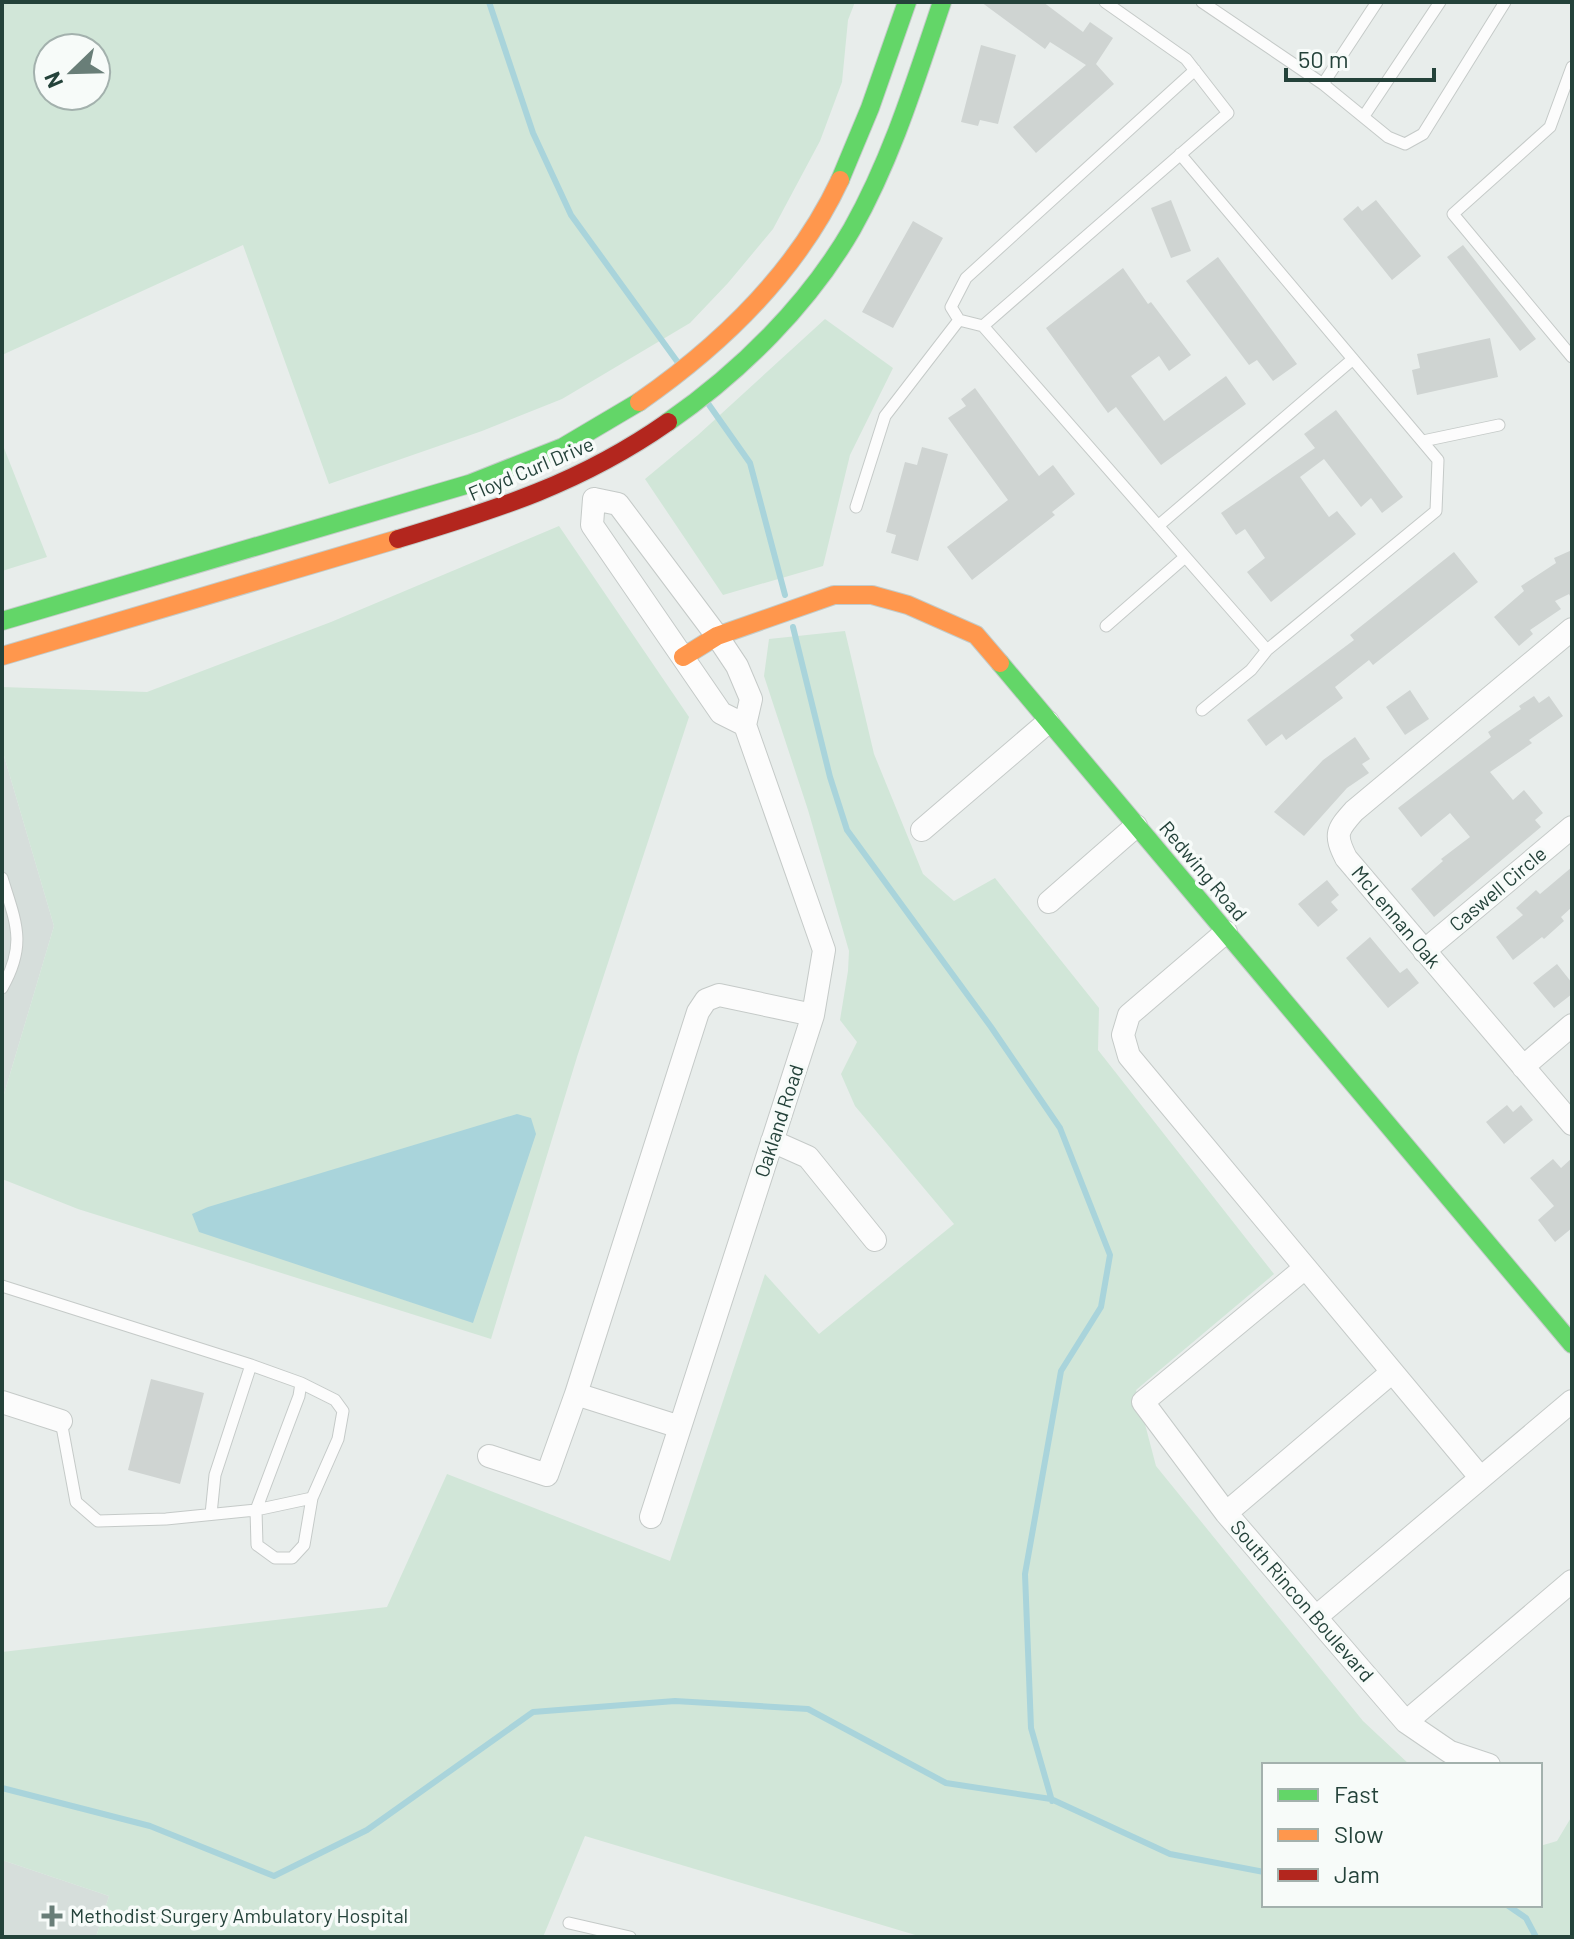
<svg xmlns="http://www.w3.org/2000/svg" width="1574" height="1939" viewBox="0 0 1574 1939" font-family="Barlow,sans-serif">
  <rect width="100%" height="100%" fill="#e8edeb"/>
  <path fill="#d6dedb" d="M2,749L54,926L2,1101Z
    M2,1860L109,1896L96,1937H2Z"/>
  <path fill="#d1e6d8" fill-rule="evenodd" d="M2,2H855L848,20L842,82L820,141L773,229L728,283L690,323L562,399L482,431L329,484L243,245L2,355ZM48,48H96V96H48Z
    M825,319L893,368L850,455L823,566L723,595L645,479L698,435Z
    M2,443L47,557L2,571Z
    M559,526L689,717L577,1057L491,1339L78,1209L2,1179V1101L54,926L2,749V687L147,692L331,622Z
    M845,631L874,754L923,874L954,901L995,878L1099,1008L1098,1050L1274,1274L1136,1390L1156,1466L1363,1721L1410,1765H1264V1905H1540V1846L1557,1841L1572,1816V1937H922L585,1836L543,1937H96L109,1896L2,1860V1652L387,1607L447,1474L670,1561L765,1274L819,1334L954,1224L855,1106L841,1074L857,1042L840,1020L848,971L849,951L808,810L764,676L769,639Z"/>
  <path fill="#a9d4db" d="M517,1114L531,1118L536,1134L473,1323L199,1232L192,1214L208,1207Z"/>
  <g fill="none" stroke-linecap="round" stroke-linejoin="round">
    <path stroke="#a9d4db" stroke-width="6" d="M489,2L533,133L571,215L679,364
      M707,402L750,463L785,595
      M793,627L830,777L847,830L991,1027L1060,1128L1110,1255L1101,1307L1061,1371L1025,1574L1031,1728L1052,1801
      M2,1788L150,1826L274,1876L367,1830L533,1712L675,1701L808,1709L946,1783L1051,1799L1170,1854L1264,1872
      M1507,1905L1526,1918L1536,1937"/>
  </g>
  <path fill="#cfd4d2" d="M981,2H1043L1083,32L1090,22L1113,38L1096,64L1114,84L1036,153L1013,127L1086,65L1050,42L1045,49Z
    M981,45L1016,55L998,124L980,120L978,126L961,122Z
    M1171,200L1191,251L1171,258L1151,208Z
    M1376,200L1421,256L1392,280L1343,219L1358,206L1362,211Z
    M913,221L943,238L893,328L862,312Z
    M1463,245L1536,339L1520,351L1447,257Z
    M1218,257L1297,364L1273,381L1257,360L1249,365L1186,281Z
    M1123,268L1148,304L1151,302L1191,355L1169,371L1159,356L1131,376L1164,421L1226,376L1246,404L1161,465L1116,407L1108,413L1046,328Z
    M1490,338L1498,377L1417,395L1412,370L1420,368L1417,354Z
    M975,388L1039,476L1053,465L1075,494L1052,512L1055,515L972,580L947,547L1008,500L948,418L966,406L961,399Z
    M1336,410L1403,497L1382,513L1371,498L1361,507L1324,459L1300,477L1329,517L1337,511L1356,534L1271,602L1247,572L1265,558L1245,529L1236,535L1221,513L1315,448L1304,434Z
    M922,447L948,454L918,561L891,553L896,535L886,532L905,462L917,465Z
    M1572,550V600L1569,594L1555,601L1561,609L1530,630L1533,634L1519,646L1494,617L1524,591L1521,586L1556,563L1554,558Z
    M1454,552L1478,582L1373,665L1369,660L1335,687L1343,698L1286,740L1282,734L1266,746L1247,720L1354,640L1350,635Z
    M1410,690L1429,719L1405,735L1386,707Z
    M1534,696L1539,703L1549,696L1563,716L1529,740L1532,743L1490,772L1513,800L1524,790L1543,813L1535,820L1541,827L1434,917L1411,889L1443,861L1441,859L1470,837L1450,813L1421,837L1398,808L1491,737L1488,732L1521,709L1519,706Z
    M1355,737L1370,759L1362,764L1369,773L1347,788L1304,836L1274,812L1323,760Z
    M1572,867V907L1561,917L1564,921L1544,939L1542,937L1513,960L1496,937L1523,915L1516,908L1536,890L1540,894Z
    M1327,880L1339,895L1331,902L1338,910L1318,927L1298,904Z
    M1370,937L1400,973L1407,968L1419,983L1388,1008L1346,958Z
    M1557,964L1572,983V994L1554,1008L1533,983Z
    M1507,1105L1513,1112L1521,1105L1533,1120L1504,1144L1486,1122Z
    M1572,1158V1228L1555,1242L1538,1220L1554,1206L1530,1178L1553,1159L1561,1168Z
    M151,1379L204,1393L180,1484L128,1470Z"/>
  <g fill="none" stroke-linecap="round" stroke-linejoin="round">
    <g stroke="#c5cac8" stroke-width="13">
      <path id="lane" d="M1105,2L1186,59L1228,113L983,326L1267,650L1436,511L1438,460L1180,154
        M1202,2L1323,84L1377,2
        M1572,67L1550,127L1453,214L1572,357
        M1323,84L1388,137L1405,144L1423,134L1505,2
        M1364,116L1440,2
        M983,326L959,320L951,307L966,278L1195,70
        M1423,441L1499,425
        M856,507L885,416L959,320
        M1158,526L1353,359
        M1106,626L1185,557
        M1202,710L1251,670L1267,650
        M2,878C16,923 27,944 2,988
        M2,1286L251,1365
        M301,1383L335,1400L343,1411L338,1439L312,1498L256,1510L257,1545L275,1558H292L304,1545L312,1498
        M61,1421L76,1502L98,1521L166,1519L256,1510L299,1396L301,1383L251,1365L215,1475L211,1514
        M569,1923L630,1937"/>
    </g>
    <g stroke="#c5cac8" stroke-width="24">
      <path id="street" d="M594,499L618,504L717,636L737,666L751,699L745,725L824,950L813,1015L651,1517
        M594,499L592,525L721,713L745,725
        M1572,629L1354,811C1337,830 1334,834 1346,858L1572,1124
        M922,830L1048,722
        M1049,902L1136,826
        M1226,932L1129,1015L1123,1035L1129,1056L1480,1477
        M1424,951L1572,827
        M1523,1067L1572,1025
        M772,1141L808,1157L875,1240
        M1305,1268L1143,1402L1226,1513L1406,1722L1450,1752L1489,1765
        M2,1402L61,1421
        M680,1427L576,1394L698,1012L706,1000L719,995L813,1015
        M489,1456L547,1475L576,1394
        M1226,1513L1391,1373
        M1316,1617L1572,1401
        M1406,1722L1572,1581"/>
    </g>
    <g stroke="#c3cbc8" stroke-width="20">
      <path id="fast" d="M840,180L870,108L907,2
        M668,422C740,372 808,305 852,229C892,158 916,79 942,2
        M2,621L469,484L563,447L639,402
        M1000,663L1572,1344"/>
    </g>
    <g stroke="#c3cbc8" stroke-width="20">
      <path id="slow" d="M639,402C721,345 797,272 840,180
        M2,656L398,539
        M683,657L717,636L834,595H872L908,605L976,635L1000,663"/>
    </g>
    <g stroke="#c3cbc8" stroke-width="20">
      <path id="jam" d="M398,539C498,509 581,483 668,422"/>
    </g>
    <use href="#lane" stroke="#fcfcfc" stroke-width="11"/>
    <use href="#street" stroke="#fcfcfc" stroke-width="22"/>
    <use href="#fast" stroke="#63d668" stroke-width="18"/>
    <use href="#slow" stroke="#ff974d" stroke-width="18"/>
    <use href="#jam" stroke="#b3261e" stroke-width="18"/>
  </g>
  <path fill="#697e78" stroke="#f7fbf9" stroke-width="3" d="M48 1904h8v8h8v8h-8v8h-8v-8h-8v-8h8z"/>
  <g text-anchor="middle" stroke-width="7" stroke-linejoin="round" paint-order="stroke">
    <g font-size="20" fill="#24423a" stroke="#f7fbf9">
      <text transform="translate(531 469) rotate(-23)" y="7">Floyd Curl Drive</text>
      <text transform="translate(1203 871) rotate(50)" y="7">Redwing Road</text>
      <text transform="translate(1498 889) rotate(-40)" y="7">Caswell Circle</text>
      <text transform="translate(1396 917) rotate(50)" y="7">McLennan Oak</text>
      <text transform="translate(779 1121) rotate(-72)" y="7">Oakland Road</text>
      <text transform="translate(1302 1601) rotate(49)" y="7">South Rincon Boulevard</text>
    </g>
    <g font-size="20" fill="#24423a" stroke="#f7fbf9" text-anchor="start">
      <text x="70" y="1923">Methodist Surgery Ambulatory Hospital</text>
    </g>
  </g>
  <rect width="1574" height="1939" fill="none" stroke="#24423a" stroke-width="8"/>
  <rect x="1262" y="1763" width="280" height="144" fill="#f7fbf9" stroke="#a3b1ad" stroke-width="2"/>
  <rect x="1278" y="1789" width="40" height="12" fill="#63d668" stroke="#a3b1ad" stroke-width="2"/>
  <text x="1334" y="1803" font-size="24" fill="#24423a">Fast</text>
  <rect x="1278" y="1829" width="40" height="12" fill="#ff974d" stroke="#a3b1ad" stroke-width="2"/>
  <text x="1334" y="1843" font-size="24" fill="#24423a">Slow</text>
  <rect x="1278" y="1869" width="40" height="12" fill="#b3261e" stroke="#a3b1ad" stroke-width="2"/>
  <text x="1334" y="1883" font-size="24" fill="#24423a">Jam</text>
  <g transform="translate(72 72) rotate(247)"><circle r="38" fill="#f7fbf9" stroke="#a3b1ad" stroke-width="2"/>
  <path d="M0-6L14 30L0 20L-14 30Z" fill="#697e78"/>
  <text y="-12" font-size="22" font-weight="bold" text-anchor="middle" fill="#24423a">N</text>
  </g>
  <path d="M1286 68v12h148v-12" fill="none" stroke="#24423a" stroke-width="4"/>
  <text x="1298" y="68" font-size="24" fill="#24423a" stroke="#f7fbf9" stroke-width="6" paint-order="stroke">50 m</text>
</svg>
